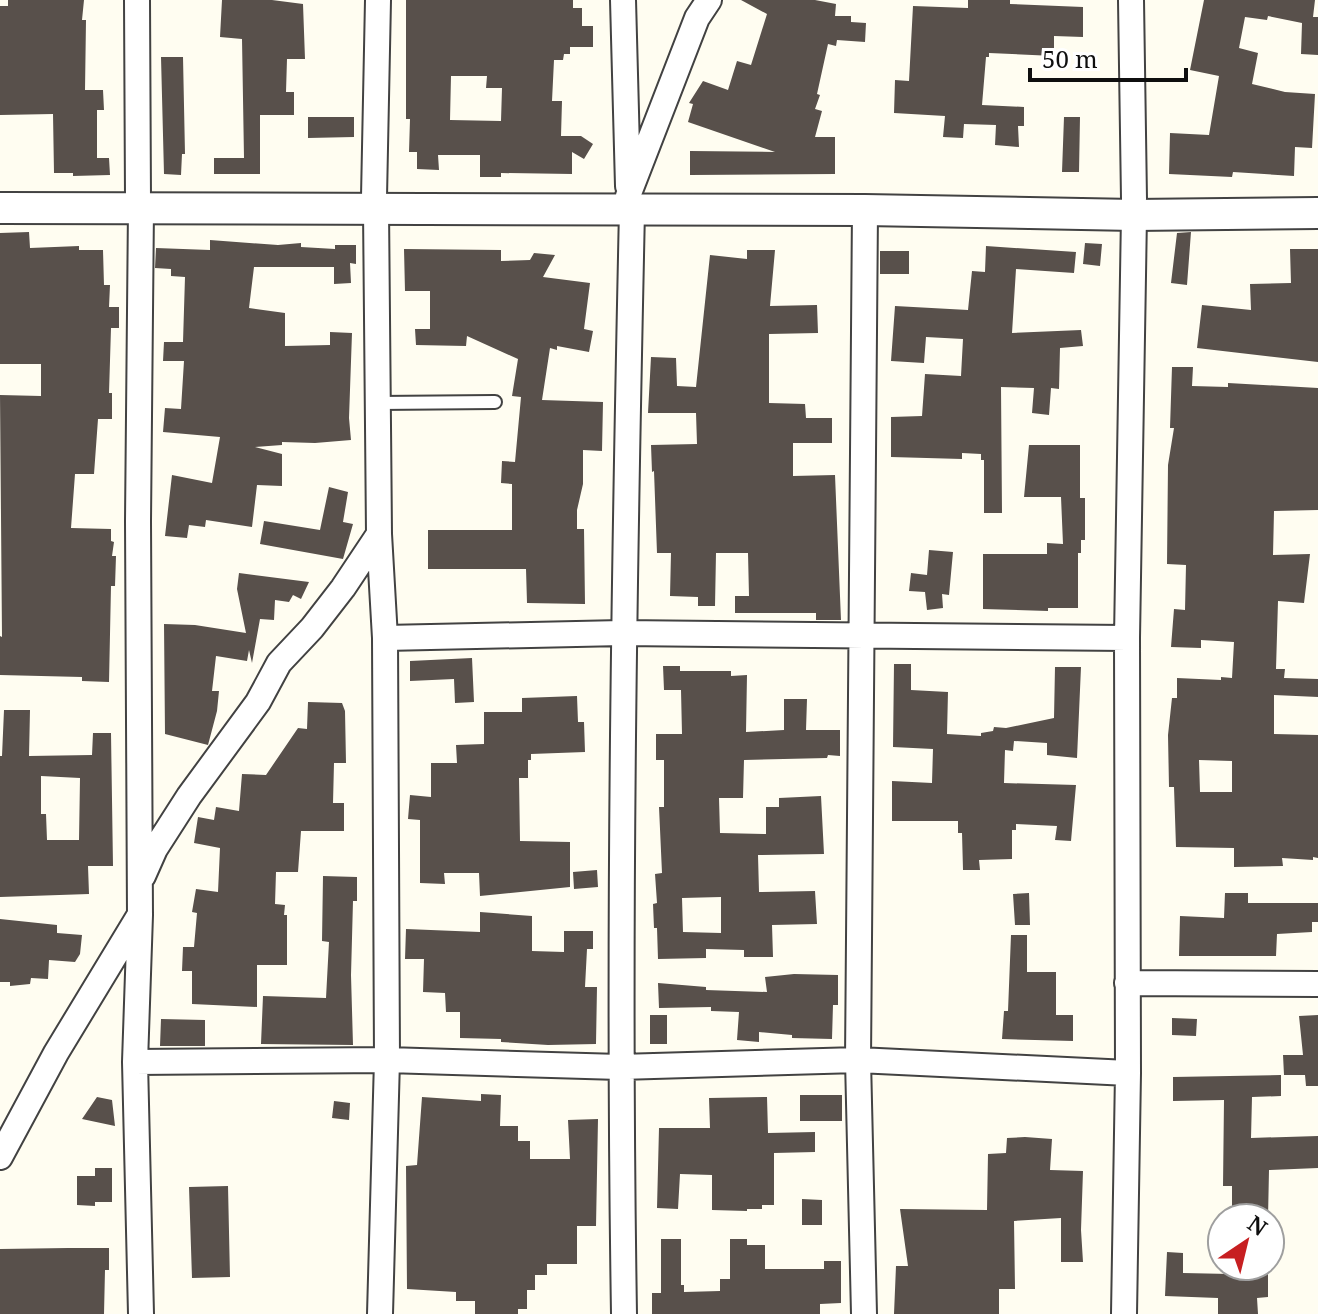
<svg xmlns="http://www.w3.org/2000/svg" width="1318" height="1314" viewBox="0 0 1318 1314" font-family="'Noto Serif',serif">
  <rect width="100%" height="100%" fill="#fffdf1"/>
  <path fill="#58504b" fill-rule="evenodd" d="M8,0H84L82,20H86L85,90H103L104,110H97V158H109L110,175L73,176V173H54L53,114L0,115V6H8Z
    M222,0H272L303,4L305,59H287L286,92H294V115H260V174H214V158H244L242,39L220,37Z
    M406,0H573V8H582V26H593V47H570V54H564L563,60H554L552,101H562L561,136H581L593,144L584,159L572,152V174L501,173V177H480V155H438L439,170L417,169V152H409L410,119H406ZM451,76H487L486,88H502L501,121L450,120Z
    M741,0H815L836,4L835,16H851V22L866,23L865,42L837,40L836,46L828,44L817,94L820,95L815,109L822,111L815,137H835V174L690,175V151L775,152L688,122L693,104L689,103L703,81L728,90L737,61L751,65L767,14Z
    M968,0H1010V4L1083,7V37L1054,36V56L989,53V57H986L982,105L1024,107V126H1018L1019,147L995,145L996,125L964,124L963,138L943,137L945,116L894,113L895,80L909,81L913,6L968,8Z
    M1204,0H1315L1313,17H1318V55L1301,54L1302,23L1268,16L1267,20L1245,17L1239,48L1258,53L1252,84L1285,92L1315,94L1312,148L1295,147L1294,176L1233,172L1232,177L1169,174L1170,133L1209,135L1219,76L1190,70Z
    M161,57H183L185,154H182L181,175L164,174Z
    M308,117H354V137L308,138Z
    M1064,117H1080L1079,172H1062Z
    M29,232L30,248L79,246V250H103L104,285H110L109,307H119V328H111L109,393H112V419H98L94,474H75L71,528L111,529V541L114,542L112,556H116L115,586H111L109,682L82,681V677L0,675V636L2,637L0,395L41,396V364H0V233Z
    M1191,232L1187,285L1171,283L1177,233Z
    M210,240L278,245L301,243V247L335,249V245H356V264L350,263L351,283L334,284V267H254L249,308L285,313V346L330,345V332L352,333L349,418L351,440L315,443L282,442V445L255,447L282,454V486L257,485L252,527L206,520L205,527L189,525L187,538L165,536L172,475L212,483L220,437L163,432L165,408L181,409L184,361H163L164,342H183L185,277L171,276V269L155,268L156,248L210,250Z
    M1085,243L1102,244L1100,266L1083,264Z
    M986,246L1076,252L1074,273L1016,269L1012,333L1081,330L1083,346L1060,348L1059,389L1051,388L1049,415L1032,413L1034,388L1001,387L1002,513H984V460H981V454L962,453V459L891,457V417L922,416L925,374L961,376L963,339L926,337L924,363L891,361L895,306L968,310L972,271L985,272Z
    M404,249L501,250V261L530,260L534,253L555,255L543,277L590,283L584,329L593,331L589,352L557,346V350L550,348L542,400L603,402L602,451L583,450V484L577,510V529H584L585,604L527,603L526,569H428V530H512V484L501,483L502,461L515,462L521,397L512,396L518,359L467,336L466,346L416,345L415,329H430V291H405Z
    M1290,249H1318V362L1197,348L1202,305L1251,310L1250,284L1291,283Z
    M747,250H775L770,306L817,305L818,333L769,334V403L805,404L806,418H832V443H793V476L835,475L841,620H816V613H735V596H749L748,553H716L715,606H698V597L670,596L671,553H657L654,471L652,472L651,445L697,444L696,413H648L651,357L676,358L677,386L696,387L710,255L747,259Z
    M880,251H909V274H880Z
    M1172,367H1193L1192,386L1228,387V383L1318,388V510L1274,511L1273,555L1310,554L1304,603L1278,601L1276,669H1285L1284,678L1318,679V697L1274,695V734L1318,735V858L1313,857V860L1282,858L1283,866L1234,867V848L1176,847L1174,787H1169L1168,735L1172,698H1177V678L1221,680V677L1232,678L1234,642L1201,640V648L1171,647L1174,609L1185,610L1186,565L1167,564L1168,465L1174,428H1170ZM1199,760L1232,761V792H1200Z
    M1029,445H1080V498H1085V540H1081V553H1078V608H1048V611L983,609V554H1047V543L1063,544L1061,497H1024Z
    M329,487L348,492L343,522L353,524L343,559L260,544L264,521L320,530Z
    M929,550L953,552L949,595L942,594L943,608L927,610L925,592L909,591L911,573L927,575Z
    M239,573L309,582L301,599L293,595L289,602L275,600L274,620L260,619L252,663L249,650L247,661L216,656L212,691H219L217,711L208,745L165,734L164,624L195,625L246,633L237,589Z
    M472,658L474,702L455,703L454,679L410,681V661Z
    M894,664H911V690L948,692L947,734L981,736V733L993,731L994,727L1006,728L1054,718L1055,667H1081L1077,758L1047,755V743L1014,741L1013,751L1005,750L1004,783L1076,785L1071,841L1055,840L1057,826L1016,824V830H1012V859L979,860L980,870H963L962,833H958V821H892V781L932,783L933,749L893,747Z
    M663,666H680V671H731V676L747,675L746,732L784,730V699H807L806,730H840V756L828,755L827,758L744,760L743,798H719L720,833L766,834V807H779V798L821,796L824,854L758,855L759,892L815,891L817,924L772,925L773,957H744V950L706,949V958L658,959L657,928H654L653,904L657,903L655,874L662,873L659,807H664V760H656V734H682L681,690H664ZM721,897V933L683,932L682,898Z
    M577,696L578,722H584L585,752L531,754V760H528V778H519L520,841L570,842V887L480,896L479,873H444L445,884L420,883V820L408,819L410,795L431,797V763H457L456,745L484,744V712H522V698Z
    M308,702L342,703L345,711L346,763H334L333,803H344V831H301L298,872H276L275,904L285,905L284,915H287V965H257V1007L192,1004V971H182L183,947H194L197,913L192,912L196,889L218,892L220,848L194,843L198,817L214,820L216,807L239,811L242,774L266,775L298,728L307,729Z
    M4,710H30L29,756L92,755L93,733H111L113,866H88L89,894L0,897V756H2ZM41,776L80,778L79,840H47L46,814H41Z
    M597,870L598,887L574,889L573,872Z
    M323,876L357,877V901H353L351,975L353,1045L261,1044L263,996L326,998L329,942L322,941Z
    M1029,893L1030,925H1015L1013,894Z
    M1225,893H1248V903H1318V922H1312V932L1277,934L1276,956H1179L1180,916L1224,918Z
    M480,912L532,916V951L564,952V931H593V949H587L585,987H597L596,1044L548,1045L501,1042V1039L460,1038V1012H446L445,993L423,992L424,959H405L406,929L480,932Z
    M0,919L57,925V933L82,935L80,954L75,962L49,960L48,979L31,978L30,984L10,986V982H0Z
    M1011,935H1027V972H1056V1015H1073V1041L1002,1039L1004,1011H1008Z
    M794,974L838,975V1005H833L832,1039L792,1038V1035L759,1032V1042L737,1040L739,1012L711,1011V1007L659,1008L658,983L706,987V990L767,992L765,977Z
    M650,1015H667V1044H650Z
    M1318,1015V1086H1306L1305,1075H1284L1283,1055H1303L1299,1016Z
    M1172,1018L1197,1019L1196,1036L1172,1035Z
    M161,1019L205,1020V1046H160Z
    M1281,1075V1096L1252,1097L1251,1138L1318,1136V1168L1269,1170L1268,1218H1232V1186H1223L1224,1100L1173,1101V1077Z
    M481,1094L501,1095L500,1126H518V1141H530V1159H570L568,1120L598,1119L596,1226H577V1264H547V1275H535V1290H527V1309H518V1314H475V1301H456V1292L407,1289L406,1166L417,1165L422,1097L481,1101Z
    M800,1095H842V1121H800Z
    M97,1097L112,1100L115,1126L82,1119Z
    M767,1097L768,1133L815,1132V1152L774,1153V1205H762V1209H747V1211L712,1210V1175L680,1174L678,1209L657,1208L659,1128H710L709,1098Z
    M334,1101L350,1103L349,1120L332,1118Z
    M1025,1137L1052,1139L1050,1170L1083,1171L1081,1230L1083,1262H1061V1218L1014,1221L1015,1289H999V1314H894L896,1266H908L900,1209L987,1210L988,1154L1006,1153L1007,1138Z
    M95,1168H112V1202H95V1206L77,1205V1176H95Z
    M228,1186L230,1277L192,1278L189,1187Z
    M802,1199L822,1200V1225H802Z
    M661,1239H681V1285H684V1292L720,1291V1279H730V1239H747V1245H765V1269H824V1261H841V1303L820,1304V1314H652V1293H661Z
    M68,1248H109V1270H105L104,1314H0V1249Z
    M1167,1252L1183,1253V1273L1230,1274L1229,1266H1268V1297L1257,1298L1258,1314H1218V1298L1165,1296Z"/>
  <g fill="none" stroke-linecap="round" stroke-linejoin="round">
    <g stroke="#424242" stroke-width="16">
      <path id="service" d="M378,403L495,402"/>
    </g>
    <g stroke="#424242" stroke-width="28">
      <path id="minor" d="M137,0L138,198
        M623,0L628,186
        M1131,0L1134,199
        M628,196L697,18L709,0
        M374,197L378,0
        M376,209L379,534L385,638L387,1060L380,1314
        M385,638L622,633L1127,638
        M143,876L155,849L189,796L258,702L279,663L312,628L343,588L379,534
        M1127,983L1318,984
        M135,1062L387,1060L620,1067L858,1060L1128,1073
        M0,1157L56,1053L139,916
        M141,1314L135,1062L140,915L138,521L141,207
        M624,1314C618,946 624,578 632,210
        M864,1314L858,1060L865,210
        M1124,1314L1128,1073L1127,638L1134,215"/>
    </g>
    <g stroke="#424242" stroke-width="34">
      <path id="tertiary" d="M0,208L865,210L1134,215L1318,213"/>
    </g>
    <use href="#service" stroke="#fff" stroke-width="12"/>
    <use href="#minor" stroke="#fff" stroke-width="24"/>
    <use href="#tertiary" stroke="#fff" stroke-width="30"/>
  </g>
  <g transform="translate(1246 1242) rotate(35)"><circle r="38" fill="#ffffff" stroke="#9f9f9f" stroke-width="2"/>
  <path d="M0-6L14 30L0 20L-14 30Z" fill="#c71f21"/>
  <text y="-12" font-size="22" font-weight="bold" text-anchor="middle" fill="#0f0f0f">N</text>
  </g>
  <path d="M1030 68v12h156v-12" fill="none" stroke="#0f0f0f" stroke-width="4"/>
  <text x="1042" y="68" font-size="24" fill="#0f0f0f" stroke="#ffffff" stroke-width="6" paint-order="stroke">50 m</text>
</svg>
